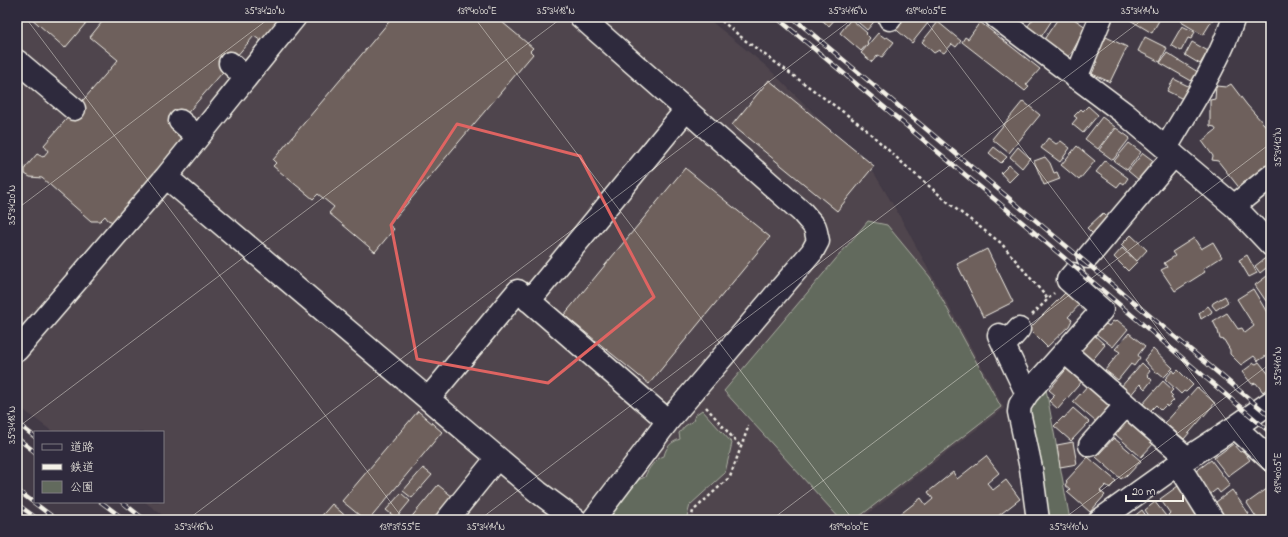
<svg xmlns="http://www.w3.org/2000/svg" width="1288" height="537" viewBox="0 0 1288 537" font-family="'Indie Flower','Klee One',sans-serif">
  <rect width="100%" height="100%" fill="#423a46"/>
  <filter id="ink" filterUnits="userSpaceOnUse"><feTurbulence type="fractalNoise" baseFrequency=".025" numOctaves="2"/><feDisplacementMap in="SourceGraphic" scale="8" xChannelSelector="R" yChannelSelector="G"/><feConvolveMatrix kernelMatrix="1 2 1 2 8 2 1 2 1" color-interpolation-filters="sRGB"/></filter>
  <g filter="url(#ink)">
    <path fill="#4f454d" d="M17,17H706L766,66L874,173L898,213L1004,408L860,520H169L145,502H163V432H53L17,405Z"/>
    <path fill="#626a5d" stroke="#abaea2" d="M868,221L887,225L930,277L1001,407L855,520H841L724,391Z
      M1046,389L1070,520H1047L1027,406Z
      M702,410L732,443L725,473L690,505L686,520H610V515L638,480L645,477C647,470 656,458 664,456C666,447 671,442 680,439L679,433L685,426L693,421L695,415Z"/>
    <path fill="#6e605c" stroke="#f4f1e8" d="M30,17H91L65,48Z
      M106,17H285L268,41H261L254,36L172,131L186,141L113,222L108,220L105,216L100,221H91L42,178L30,177L25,174V168L37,154L43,157L48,151L44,145L118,60L90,37Z
      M393,17H496L533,48L530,51L533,54L389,225L394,229L375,252L329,213L334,207L318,194L313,199L273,166L276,163L273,160Z
      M818,17H837L829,26Z
      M852,17H878L867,30Z
      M899,17H931L932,18L912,43L892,26Z
      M1035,17H1054L1041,37H1039L1027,27Z
      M1059,17H1071L1086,27L1071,54L1067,57L1043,41Z
      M1125,17H1161L1152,33Z
      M1184,17H1209L1213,19L1203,35L1181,22Z
      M851,19L867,33L866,34L870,38L867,42L868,43L861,51L840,33Z
      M938,22L961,41L956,47L952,44L944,53L939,50L934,53L922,42Z
      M980,22L1040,69L1026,85L1029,87L1025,91L962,42L965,37L968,39Z
      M1182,26L1195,32L1191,39L1188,38L1181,51L1171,45Z
      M878,33L885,38L887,37L894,42L882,57L878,55L872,62L861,53Z
      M1106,37L1127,47L1110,82L1092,74L1097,62L1094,61Z
      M1145,37L1167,48L1160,62L1138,51Z
      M1192,42L1208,51L1200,64L1185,55Z
      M1167,53L1201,74L1195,83L1160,63Z
      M1174,79L1190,87L1183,99L1167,91Z
      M769,80L874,166L837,211L732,125Z
      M1231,84L1247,105L1271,132V166L1241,190L1218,161L1212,160L1213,156L1202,141L1216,130L1215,127L1210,126V100L1215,99L1216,86L1226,87Z
      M1023,101L1040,115L1009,153L992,139Z
      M1088,106L1098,115L1083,133L1072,124L1077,118L1074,116L1081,109L1083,111Z
      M1102,117L1115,127L1098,149L1085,139Z
      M1116,128L1130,138L1113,160L1099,150Z
      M1048,138L1056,144L1061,141L1070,148L1060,162L1041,148Z
      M1129,143L1141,152L1127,170L1114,161Z
      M1077,146L1095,161L1079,180L1061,165Z
      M994,147L1007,157L1001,163L989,153Z
      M1018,147L1030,158L1022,168L1010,157Z
      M1143,153L1155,162L1140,181L1128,171Z
      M1045,157L1050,163L1054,173L1057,172L1060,179L1044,185L1034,161Z
      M1105,161L1128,178L1124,184L1121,182L1117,187L1096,172Z
      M1009,165L1018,173L1009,182L1001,173Z
      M685,168L770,237L649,384L564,315Z
      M1103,213L1110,220L1094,235L1087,228Z
      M1131,235L1147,250L1137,261L1121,245Z
      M1194,238L1201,249L1213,242L1222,257L1203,269L1205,272L1175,291L1161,270L1167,267L1164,263L1175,256L1172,252Z
      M1122,248L1137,262L1128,271L1114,257Z
      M987,249L1013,302L983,317L957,264Z
      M1247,255L1257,273L1249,277L1239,260Z
      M1268,256L1271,259V264L1260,273L1255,266Z
      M1271,273V297L1266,301L1255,285Z
      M1253,289L1271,319V353L1258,361L1254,356L1241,365L1230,354V350L1224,340L1220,339L1218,331L1213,321L1227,313L1238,329L1242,328L1245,333L1254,326L1237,299Z
      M1067,291L1081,303L1068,317L1072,320L1069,326L1047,347L1029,329Z
      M1225,296L1228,302L1216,310L1212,305L1213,303Z
      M1208,306L1212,311L1211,313L1201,319L1199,313Z
      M1117,320L1128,329L1113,347L1095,333L1101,325L1103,327L1106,324L1109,326L1113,321L1115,322Z
      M1092,333L1105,345L1090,363L1076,351Z
      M1129,333L1145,346L1138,355L1140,358L1134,366L1131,364L1118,380L1105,370L1120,352L1115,349Z
      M1153,349L1173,368L1164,377L1158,372L1157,374L1144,360Z
      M1259,362L1271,377V385L1263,392L1256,383L1252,384L1242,372L1254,363L1256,364Z
      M1142,363L1150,371L1147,375L1152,380L1145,389L1140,384L1129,397L1119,389Z
      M1069,366L1084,379L1058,409L1049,401L1055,395L1049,390Z
      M1173,370L1175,373L1178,370L1193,385L1186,392L1184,391L1181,394L1165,379Z
      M1163,381L1173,390L1170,393L1173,396L1171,398L1174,400L1167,407L1166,405L1161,410L1156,405L1149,412L1142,405Z
      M1089,384L1112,404L1096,422L1073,402Z
      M1197,387L1215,403L1184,439L1165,423Z
      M1073,408L1089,422L1071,441L1054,426L1063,417L1064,418Z
      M418,411L442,432L369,520H365L342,501Z
      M1130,418L1156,441L1141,457L1115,434Z
      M1114,438L1141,461L1127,476L1126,475L1121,479L1096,457Z
      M1073,442L1077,464L1060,467L1057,445Z
      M1233,444L1240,452L1243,451L1250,460L1228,476L1214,458Z
      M986,456L999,473L987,483L993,490L1006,480L1020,499L993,520H895L894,519L921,498L926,505L933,499L928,492L953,472L957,479Z
      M1088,457L1116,481L1110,488L1106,485L1100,491L1105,495L1090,512L1067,492L1070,489L1065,485L1067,482L1066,481Z
      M1211,460L1230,485L1220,493L1217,489L1208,496L1192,474Z
      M423,468L432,475L412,498L403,491Z
      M438,485L453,497L434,520H409Z
      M1178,486L1203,520H1171L1168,515L1170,513L1160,499Z
      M1271,486V517L1267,520L1264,516L1258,520L1247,503Z
      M1232,490L1249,514L1241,520H1238L1237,518L1235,520H1223L1212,505Z
      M401,493L410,501L396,518L386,510Z
      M1155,502L1169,520H1152L1145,510Z
      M332,504L350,520H318Z
      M1142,510L1149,520H1133L1132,518Z"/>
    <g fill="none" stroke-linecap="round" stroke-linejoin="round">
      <g stroke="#f4f1e8" stroke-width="25">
        <path id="minor" d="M581,17L802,212L815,227L818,241L812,252L668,421L593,520
          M996,17L1124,113L1234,206L1271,245
          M890,19L891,17
          M17,61L74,109
          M230,63L246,78
          M1076,78L1101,17
          M180,121L198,137
          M1166,148C1190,106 1219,64 1234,17
          M166,177L538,492L576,520
          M1234,206L1271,176
          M1088,257L1174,155
          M529,301L686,110
          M999,335L1027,394
          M1004,346L1019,329
          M17,350L166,177L295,17
          M1065,352L1187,458
          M428,399L518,291L668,421
          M1235,427L1271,460
          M1090,445L1126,405
          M1177,465L1183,472L1213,520
          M447,520L497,458
          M1038,520L1031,468L1019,412L1020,405L1027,394L1102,310L1068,280L1073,274
          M1100,520L1177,465L1235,427L1271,402"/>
      </g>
      <path stroke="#f4f1e8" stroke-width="2.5" stroke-dasharray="3 3" stroke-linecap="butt" d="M717,17L746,41L861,125L909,169L956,209L1001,243L1048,299
        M1032,315L1054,293
        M706,407L741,447
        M691,520L693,511L730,477L749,425"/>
      <use href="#minor" stroke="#2f2a3d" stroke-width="22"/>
      <g stroke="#f4f1e8" stroke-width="4.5">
        <path id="rail" d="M776,17L1023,223L1271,433
          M792,17L1271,417
          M17,423L35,437
          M17,438L35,452
          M17,490L57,520
          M101,502L125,520
          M122,502L145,520
          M17,504L39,520"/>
      </g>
      <use href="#rail" stroke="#2f2a3d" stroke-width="3" stroke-dasharray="9" stroke-linecap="butt"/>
    </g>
  </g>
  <path fill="none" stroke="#df6462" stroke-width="3" stroke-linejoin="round" d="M457,124L580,156L654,297L548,383L417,359L391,225Z"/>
  <path fill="none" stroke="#f4f1e8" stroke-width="1" stroke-opacity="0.45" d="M25,17L404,520M474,17L853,520M923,17L1271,479M17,209L271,17M17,428L563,17M187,520L855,17M479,520L1146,17M771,520L1271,143M1062,520L1271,363"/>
  <rect width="1288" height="537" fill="none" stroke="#2f2a3d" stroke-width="44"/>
  <rect x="34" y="431" width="130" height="72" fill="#2f2a3d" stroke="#7e7a81"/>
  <rect x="42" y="444" width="20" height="6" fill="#2f2a3d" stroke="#7e7a81"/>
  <text x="70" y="451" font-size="12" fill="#f4f1e8">道路</text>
  <rect x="42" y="464" width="20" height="6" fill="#f4f1e8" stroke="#7e7a81"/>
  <text x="70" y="471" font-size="12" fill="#f4f1e8">鉄道</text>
  <rect x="42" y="481" width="20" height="12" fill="#626a5d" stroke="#7e7a81"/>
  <text x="70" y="491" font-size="12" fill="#f4f1e8">公園</text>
  <path d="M1126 495v6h57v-6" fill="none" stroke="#f4f1e8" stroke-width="2"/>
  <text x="1132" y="495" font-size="12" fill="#f4f1e8" stroke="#2f2a3d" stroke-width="3" paint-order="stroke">20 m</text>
  <rect x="22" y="22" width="1244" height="493" fill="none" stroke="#f4f1e8" stroke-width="1.5"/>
  <g font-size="10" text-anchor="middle" fill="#f4f1e8">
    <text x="265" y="14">35°34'20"N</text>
    <text x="477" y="14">139°40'00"E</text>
    <text x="556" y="14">35°34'18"N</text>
    <text x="848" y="14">35°34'16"N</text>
    <text x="926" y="14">139°40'05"E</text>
    <text x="1140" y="14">35°34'14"N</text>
    <text transform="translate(1277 147) rotate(-90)" y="4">35°34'12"N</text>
    <text transform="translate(11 205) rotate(-90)" y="4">35°34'20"N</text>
    <text transform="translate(1277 366) rotate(-90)" y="4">35°34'10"N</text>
    <text transform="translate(11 425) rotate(-90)" y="4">35°34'18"N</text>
    <text transform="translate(1277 473) rotate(-90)" y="4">139°40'05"E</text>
    <text x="194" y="530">35°34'16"N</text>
    <text x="400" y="530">139°39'55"E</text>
    <text x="486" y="530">35°34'14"N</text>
    <text x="849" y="530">139°40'00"E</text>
    <text x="1069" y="530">35°34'10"N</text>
  </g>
</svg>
